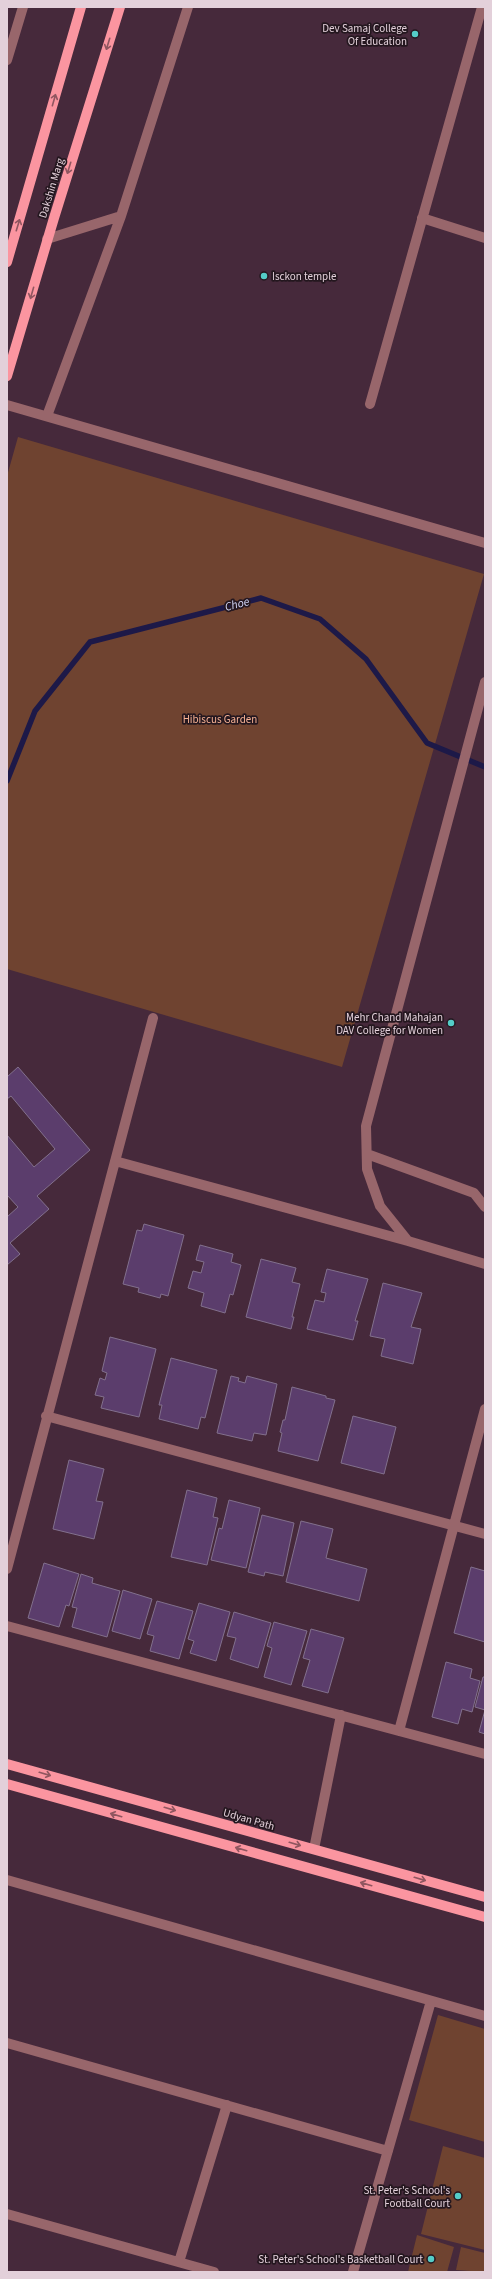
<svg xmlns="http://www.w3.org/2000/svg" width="492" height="2279" viewBox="0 0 492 2279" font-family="'Source Sans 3',sans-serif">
  <rect width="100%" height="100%" fill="#46293b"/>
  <path fill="#6f4330" d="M18,437L484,574L342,1067L7,969V476Z
    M438,2015L485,2029V2142L409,2120Z
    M443,2146L485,2158V2250L421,2234Z
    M417,2235L454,2247L447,2272H408Z
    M461,2247L485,2253V2272L456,2270Z"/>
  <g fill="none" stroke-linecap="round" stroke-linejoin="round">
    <path stroke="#1d1948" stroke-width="5.5" d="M7,781L35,711L90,642L261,598L320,619L366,659L427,743L485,767"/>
  </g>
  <path fill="#5b3d6c" stroke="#82708d" d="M18,1067L90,1150L37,1196L49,1209L10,1243L20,1254L7,1265V1217L18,1207L7,1195V1135L34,1167L55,1149L11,1096L7,1099V1077Z
    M144,1224L184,1235L168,1296L161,1294L160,1298L138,1292L139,1288L123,1284L137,1230L142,1231Z
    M200,1245L233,1254L231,1262L241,1265L233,1295L230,1294L225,1313L201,1306L204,1293L188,1288L193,1271L201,1273L204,1262L196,1260Z
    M261,1259L296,1268L292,1282L300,1284L292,1317H294L291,1329L246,1317Z
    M327,1269L368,1279L355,1321H358L353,1340L307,1329L315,1300L324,1302L326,1293L321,1292Z
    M383,1283L422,1293L411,1327L421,1329L413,1364L381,1356L385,1339L370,1336Z
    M110,1337L156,1349L139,1417L101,1408L104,1397L95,1395L100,1378L105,1380L107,1373L102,1371Z
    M171,1358L217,1370L205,1418L201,1417L198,1429L159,1419L162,1405H159Z
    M231,1376L239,1378L238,1381L245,1383L247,1376L277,1384L266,1435L254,1433L252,1441L217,1433Z
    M292,1387L326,1396V1398L335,1400L318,1461L278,1451L282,1433L280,1432L283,1420H285Z
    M353,1416L396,1427L384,1474L341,1463Z
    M69,1460L104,1469L96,1501L103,1502L94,1539L53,1529Z
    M187,1490L217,1498L213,1517L218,1518L207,1565L171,1557Z
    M229,1500L260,1508L246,1568L211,1560L219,1528L222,1529Z
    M262,1515L294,1523L283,1576L265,1572L264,1576L248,1572Z
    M301,1521L333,1529L326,1558L367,1569L359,1601L286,1582Z
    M44,1563L79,1574L69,1606L66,1605L59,1627L28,1618Z
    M471,1567L485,1571V1642L454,1633Z
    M81,1574L93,1578L92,1583L120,1591L107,1637L72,1627L77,1608L72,1607Z
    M123,1590L152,1599L140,1639L112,1631Z
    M157,1601L193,1611L179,1659L150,1651L154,1636L147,1634Z
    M199,1603L230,1612L216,1661L190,1653L194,1641L188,1639Z
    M234,1612L271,1623L258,1668L230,1659L236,1638L227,1636Z
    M274,1622L307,1631L291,1685L264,1677L272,1648L267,1646Z
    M311,1629L344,1638L328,1693L302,1686L310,1660L303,1658Z
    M446,1662L472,1669L470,1678L480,1681L472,1712L462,1709L458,1724L432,1717Z
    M483,1677H485V1734L479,1732L485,1710L475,1707Z"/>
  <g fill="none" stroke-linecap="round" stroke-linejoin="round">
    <path stroke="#98666b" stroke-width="10" d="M7,60L23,7
      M422,218L485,238
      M47,239L121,216
      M370,404L482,7
      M7,405L485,543
      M47,416L121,216L188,7
      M485,682L366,1126L367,1169L380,1206L408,1241L485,1264
      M367,1154L474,1193L485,1207
      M115,1161L408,1241
      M46,1416L485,1534
      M7,1569L153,1018
      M7,1626L485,1754
      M399,1731L485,1409
      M314,1849L341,1715
      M7,1880L485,2016
      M7,2043L388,2151
      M7,2214L214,2272
      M179,2262L227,2105
      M353,2272L431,2001"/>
    <path stroke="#fb95a0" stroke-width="10" d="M7,262L81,7
      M7,376L54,218L120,7
      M7,1764L485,1897
      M7,1784L485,1917"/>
  </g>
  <defs><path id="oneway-shaft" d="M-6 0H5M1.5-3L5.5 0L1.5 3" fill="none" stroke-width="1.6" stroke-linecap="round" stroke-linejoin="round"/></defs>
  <g stroke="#905660">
    <use href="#oneway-shaft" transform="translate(108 44) rotate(107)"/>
    <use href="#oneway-shaft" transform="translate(54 100) rotate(-74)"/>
    <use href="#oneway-shaft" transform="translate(69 168) rotate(107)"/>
    <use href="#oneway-shaft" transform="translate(18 225) rotate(-73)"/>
    <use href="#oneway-shaft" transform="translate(32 293) rotate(106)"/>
    <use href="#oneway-shaft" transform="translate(45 1774) rotate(16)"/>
    <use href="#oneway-shaft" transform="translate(170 1809) rotate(16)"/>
    <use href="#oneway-shaft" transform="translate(116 1815) rotate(-164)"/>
    <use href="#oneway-shaft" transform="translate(295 1844) rotate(16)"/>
    <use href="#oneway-shaft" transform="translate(241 1849) rotate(-164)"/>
    <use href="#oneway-shaft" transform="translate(420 1879) rotate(16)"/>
    <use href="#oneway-shaft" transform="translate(366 1884) rotate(-164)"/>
  </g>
  <g fill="#54cdc8" stroke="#24171f" stroke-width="1.5">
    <circle cx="415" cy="34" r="4"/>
    <circle cx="264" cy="276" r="4"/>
    <circle cx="451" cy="1023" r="4"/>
    <circle cx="458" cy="2196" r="4"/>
    <circle cx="431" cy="2259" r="4"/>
  </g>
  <g text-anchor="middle" stroke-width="3.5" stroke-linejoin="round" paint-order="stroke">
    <g font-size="11" fill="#e3d0da" stroke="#24171f" text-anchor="end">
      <text x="407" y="32">Dev Samaj College<tspan x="407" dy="13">Of Education</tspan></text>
      <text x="272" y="280" text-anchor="start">Isckon temple</text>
      <text x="443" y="1021">Mehr Chand Mahajan<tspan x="443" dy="13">DAV College for Women</tspan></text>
      <text x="450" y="2194">St. Peter's School's<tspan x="450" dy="13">Football Court</tspan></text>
      <text x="423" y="2263">St. Peter's School's Basketball Court</text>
    </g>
    <g font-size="11" fill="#e3d0da" stroke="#24171f">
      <text transform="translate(51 188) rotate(-73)" y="4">Dakshin Marg</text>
      <text transform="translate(249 1819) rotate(16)" y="4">Udyan Path</text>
    </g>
    <g font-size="11" fill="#f7b294" stroke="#24171f">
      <text x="220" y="723">Hibiscus Garden</text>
    </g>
    <g font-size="12" font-style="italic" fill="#d2d5f6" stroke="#24171f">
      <text transform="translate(237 604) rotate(-14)" y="4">Choe</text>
    </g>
  </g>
  <rect width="492" height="2279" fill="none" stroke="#e3d0da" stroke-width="16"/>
</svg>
